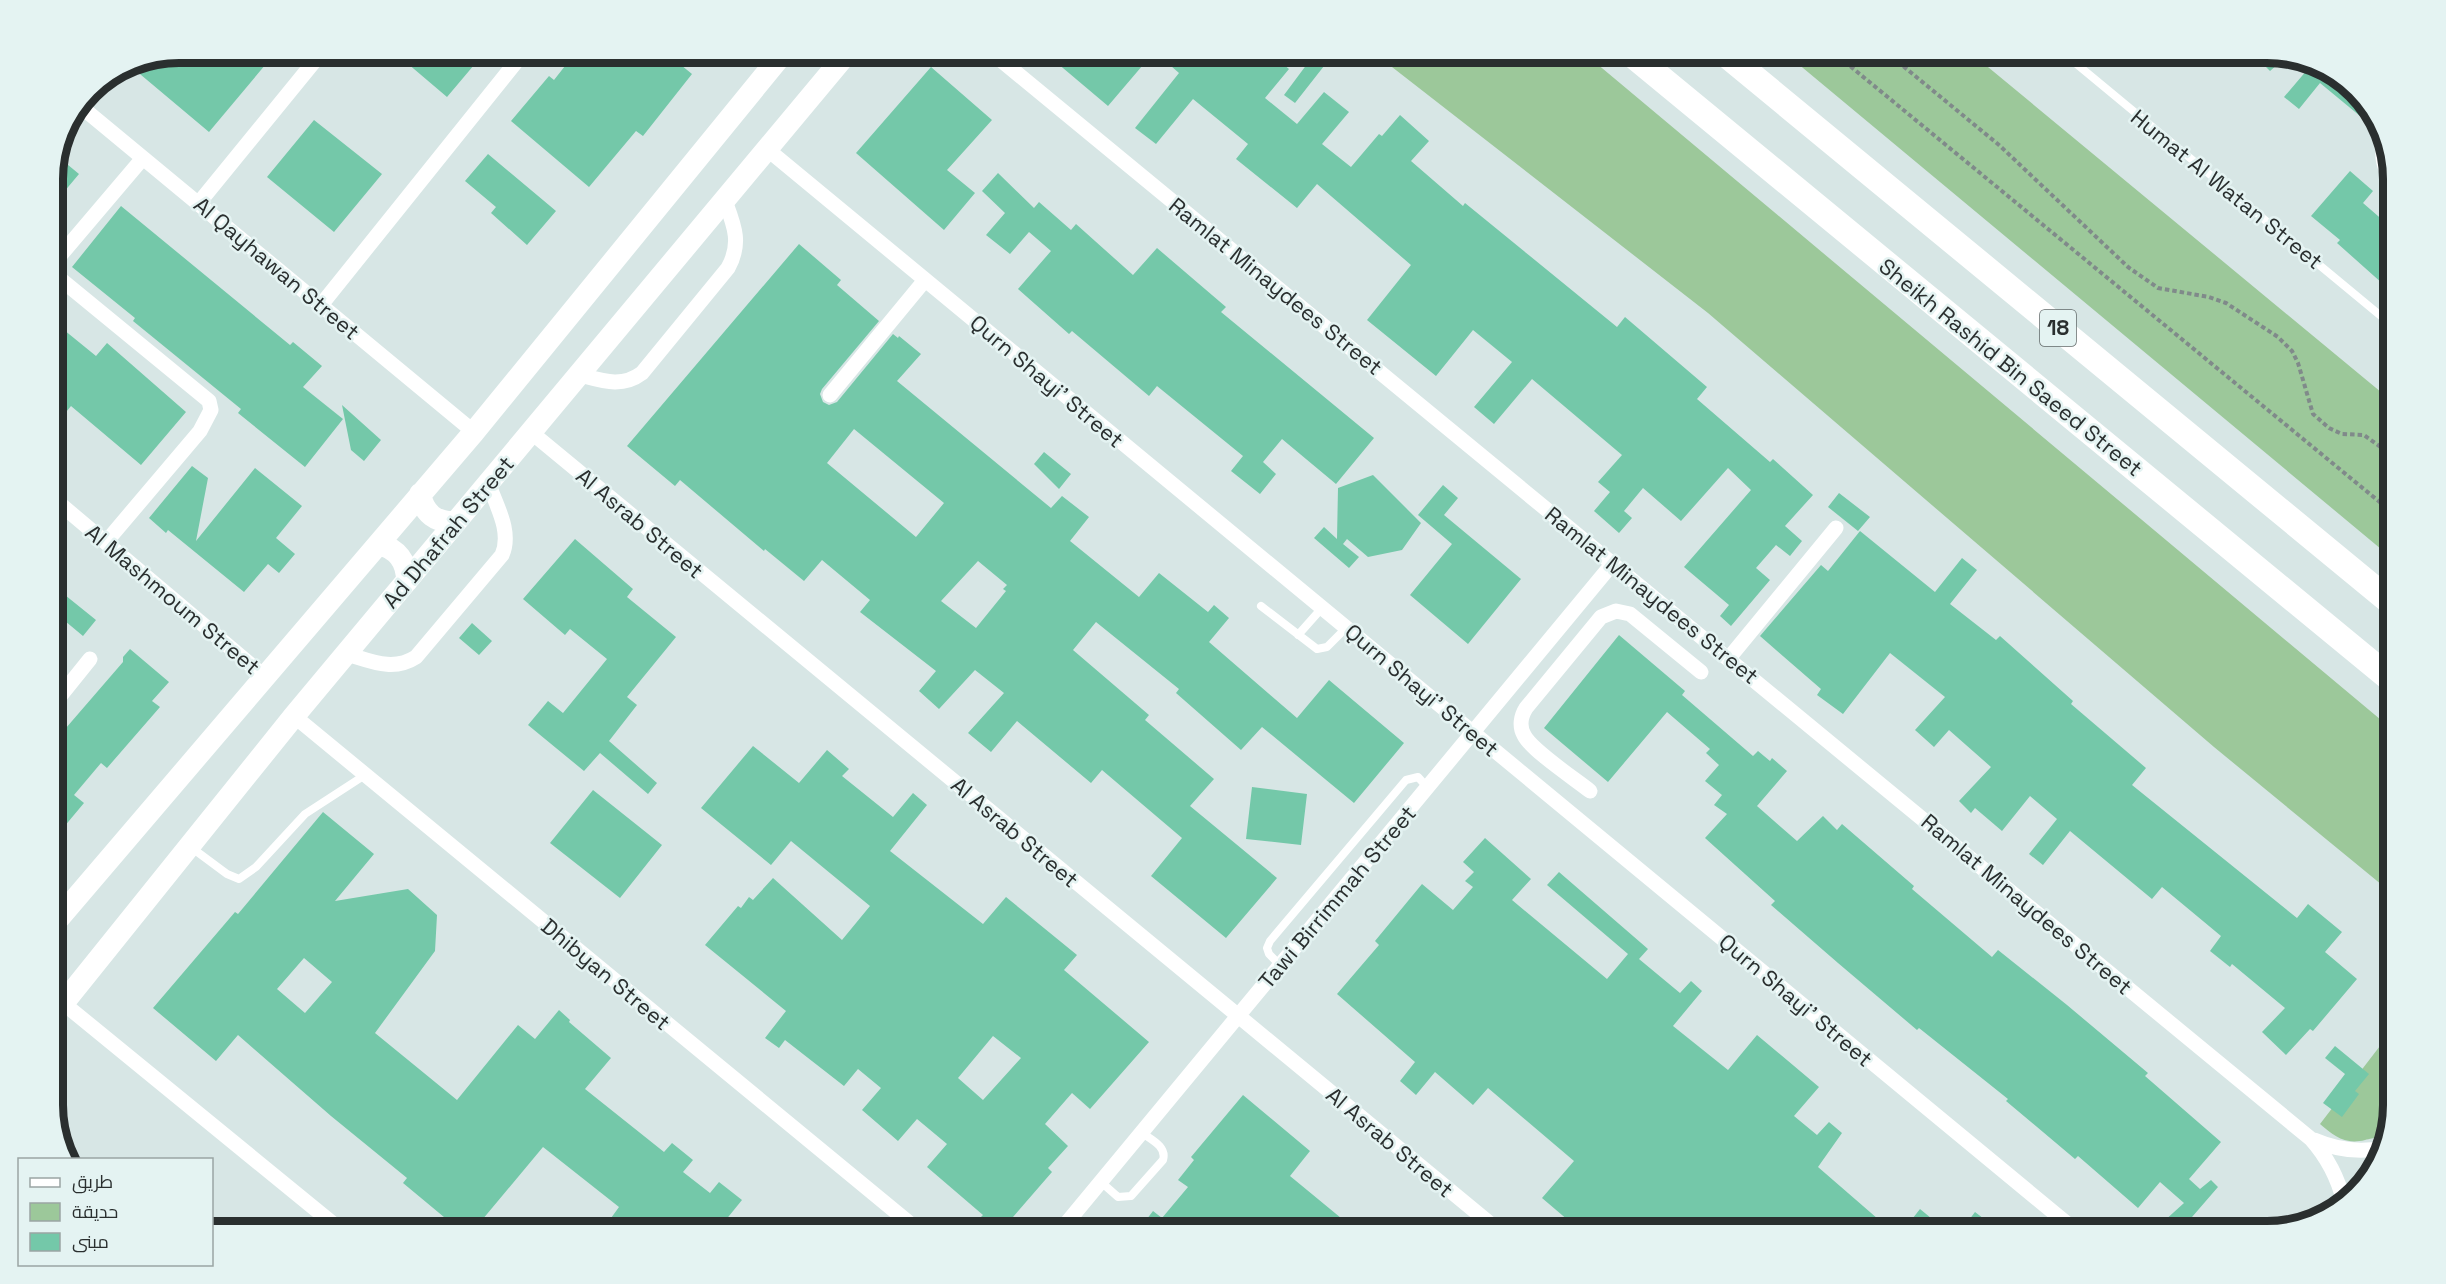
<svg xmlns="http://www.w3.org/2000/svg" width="2446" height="1284" viewBox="0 0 2446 1284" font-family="'Space Grotesk',Cairo,sans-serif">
  <rect width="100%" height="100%" fill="#d7e6e5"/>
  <path fill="#9cc89a" d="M1374,53H1584L2393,730V894L2214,747L1708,313Z
    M1785,53H1971L2393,402V559Z
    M2393,1029C2393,1053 2401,1122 2378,1136C2375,1138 2369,1139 2365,1140C2345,1145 2334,1136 2320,1124Z"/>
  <path fill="#74c8a9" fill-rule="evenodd" d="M179,52H276L209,132L128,64Z
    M394,52H485L447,97Z
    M576,52H665L692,74L643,136L636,131L589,187L511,121L549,76L554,80Z
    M1044,52H1154L1108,106Z
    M1155,52H1268L1289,69L1265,98L1297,124L1324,92L1349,112L1322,144L1351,167L1379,134L1382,136L1400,115L1429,141L1411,161L1463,206L1465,203L1617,327L1625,317L1707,387L1697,399L1770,462L1773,459L1813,495L1785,526L1802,541L1790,556L1776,545L1756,568L1770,580L1731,626L1720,616L1729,605L1684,567L1751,490L1728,468L1681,521L1643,488L1624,511L1632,518L1619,533L1594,511L1610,492L1598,482L1622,455L1532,379L1494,424L1474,407L1512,362L1473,330L1436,376L1367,320L1411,265L1317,184L1297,208L1236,159L1248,144L1193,99L1156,144L1135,128L1179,73Z
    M1316,52H1335L1295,103L1284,95Z
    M2251,52H2267L2286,57L2270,71Z
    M2313,63L2323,66L2368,105L2360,116L2320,83L2299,109L2284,97Z
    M931,67L992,120L947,170L975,193L944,230L856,153Z
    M314,120L382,174L334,232L267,177Z
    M488,154L556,211L527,245L491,213L496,207L465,181Z
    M56,155L79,174L53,205V171Z
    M2350,171L2373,191L2363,203L2393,229V272L2383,284L2337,243L2340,240L2311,216Z
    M998,173L1034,208L1039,202L1071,230L1076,224L1133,275L1157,248L1226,307L1221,312L1374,438L1336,484L1282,439L1263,462L1276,474L1260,494L1231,471L1243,456L1157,386L1149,396L1072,331L1069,334L1018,289L1051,251L1029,232L1010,254L986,235L1005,213L982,191Z
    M121,206L290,345L293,342L322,366L303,387L343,419L305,467L238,413L241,409L133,321L135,318L72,267Z
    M799,244L841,280L837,285L879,321L822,389L820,394L823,402L829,405L837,402L893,334L898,338L899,336L921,354L897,381L1051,508L1062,496L1089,517L1070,541L1139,597L1159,573L1208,612L1214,605L1229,618L1209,642L1297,718L1329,680L1404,743L1354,803L1262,727L1241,750L1176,693L1179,689L1096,622L1073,650L1149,715L1145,720L1214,779L1190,806L1277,878L1226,938L1151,876L1182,838L1102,770L1091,783L1017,721L991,752L968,733L1004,693L975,670L939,709L919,691L936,671L860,612L870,600L822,560L804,581L765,549L764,551L680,480L675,486L627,446ZM854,429L944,503L916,537L827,463ZM978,561L1007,585L1003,589L1006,591L976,628L941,601Z
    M53,321L96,356L107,343L186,412L141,465L71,406L53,428Z
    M342,405L381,440L364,461L351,450Z
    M1044,452L1071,474L1059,489L1034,464Z
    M192,466L208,478L196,541L255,468L302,506L276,538L295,554L279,573L268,564L244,592L168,530L166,533L149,518Z
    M1373,475L1421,523L1402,550L1368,557L1347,539L1343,544L1359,557L1349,568L1314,538L1324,527L1337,539L1338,488Z
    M1443,485L1458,498L1444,515L1521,579L1468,644L1410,595L1452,544L1418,515Z
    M1839,493L1870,517L1858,531L1828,507Z
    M1860,531L1935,592L1962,558L1977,570L1950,604L1996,640L2000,636L2073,701L2071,704L2146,768L2132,785L2297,918L2308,904L2342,932L2325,952L2357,979L2313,1031L2310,1029L2286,1055L2262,1032L2285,1008L2232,964L2230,967L2210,951L2221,936L2162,887L2152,899L2070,831L2043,865L2029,854L2057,819L2030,796L2002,831L1975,808L1971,813L1959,801L1991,767L1949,730L1934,747L1915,730L1945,697L1890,653L1843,714L1817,695L1821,689L1760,636L1821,565L1828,571Z
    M575,539L633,589L627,597L676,637L627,697L637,705L609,741L657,783L648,794L600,753L584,771L528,725L548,701L563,713L607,659L570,629L565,635L523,599Z
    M60,591L96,620L83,636L53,611V599Z
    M472,623L492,641L479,655L459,638Z
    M1619,635L1685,691L1682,695L1753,756L1758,751L1770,761L1772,758L1787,771L1757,806L1797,841L1823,816L1837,830L1842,824L1914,886L1912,889L1992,957L1998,950L2067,1005L2148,1073L2145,1076L2221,1142L2189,1179L2200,1189L2211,1180L2218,1187L2179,1232H2152L2184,1203L2160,1182L2138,1208L2078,1156L2075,1159L2006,1101L2008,1099L1919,1028L1917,1030L1838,963L1771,905L1775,901L1705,838L1727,814L1714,805L1722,795L1705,781L1719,765L1706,753L1710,749L1667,712L1608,782L1544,728Z
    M130,649L169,682L152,701L160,707L107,768L101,763L74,795L84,803L53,840V743L123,662V657Z
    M753,746L799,783L827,750L849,769L842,776L893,817L913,793L927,805L890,851L983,924L1006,897L1077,955L1064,970L1149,1042L1090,1109L1072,1093L1045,1124L1068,1146L1048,1168L1052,1172L1000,1232H966L983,1215L927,1167L947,1144L917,1119L898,1141L862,1110L881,1088L858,1069L844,1086L785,1040L779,1048L765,1038L786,1011L705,945L738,906L741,908L749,897L753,900L773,878L842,940L870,906L791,841L771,865L701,808ZM993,1036L1021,1058L983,1100L958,1078Z
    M1252,787L1307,794L1301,845L1246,839Z
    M593,790L662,845L620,898L550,843Z
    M323,812L374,854L335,901L408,889L437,915L435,951L375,1033L457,1100L518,1025L535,1039L559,1010L570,1020L569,1022L611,1058L585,1089L664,1152L672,1143L693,1160L683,1172L710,1193L719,1182L742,1200L716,1232H601L619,1207L543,1147L472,1232H462L403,1183L407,1178L331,1116L238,1035L216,1061L153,1008L235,912L238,914ZM304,958L332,982L305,1013L277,989Z
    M1485,838L1531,879L1512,900L1607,979L1628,954L1547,885L1559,872L1648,949L1639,959L1680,993L1691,981L1702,991L1673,1026L1728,1070L1757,1035L1819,1087L1794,1116L1817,1135L1829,1122L1842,1133L1818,1167L1893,1232H1649L1633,1219L1622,1232H1582L1542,1198L1574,1161L1488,1088L1473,1105L1435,1072L1416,1095L1400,1081L1415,1062L1337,994L1379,945L1375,941L1422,884L1453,910L1473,887L1465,881L1474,872L1463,862Z
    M2335,1046L2369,1074L2355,1091L2359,1094L2342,1117L2323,1103L2345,1074L2325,1058Z
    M1243,1095L1310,1151L1290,1176L1358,1232H1137L1153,1211L1162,1218L1188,1187L1178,1180L1194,1160L1191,1157Z
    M1920,1209L1948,1232H1902Z
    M1975,1212L2001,1232H1960Z"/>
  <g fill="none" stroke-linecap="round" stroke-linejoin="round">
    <path stroke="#808a8a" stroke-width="4" stroke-dasharray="4.5 3" stroke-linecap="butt" d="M1833,52L2393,513
      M1886,52L1999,145L2128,267L2158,288L2209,297L2226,303L2278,337L2292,351L2298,363L2313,414L2329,428L2342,434L2364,435L2393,456"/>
    <path stroke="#fff" stroke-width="8" d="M2062,52L2393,326
      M2382,137C2376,156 2380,172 2393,186
      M1261,606L1317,649L1327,647L1346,628
      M1298,635L1322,608
      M192,848L227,874L239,879L256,867L305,814L365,775
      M1280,965L1269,954L1267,948L1270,941L1406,780L1418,777L1428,788
      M1101,1182L1118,1197L1131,1196L1163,1160C1167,1147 1152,1140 1142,1133"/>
    <path stroke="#fff" stroke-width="15" d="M991,52L2311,1139C2328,1158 2338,1178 2344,1202
      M79,105L474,432
      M767,149L2076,1231
      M198,204L322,52
      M53,264L143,158
      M53,273L209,401L211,410L200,431L106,542
      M321,305L524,52
      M580,375C603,381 622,388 642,373L728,268C742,243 734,225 725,201
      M830,395L925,280
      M532,433L1499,1231
      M53,498L265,677
      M347,654C371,661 393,672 416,657L502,555C512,532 497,507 489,485
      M1729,658L1836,528
      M53,705L90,659
      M294,716L919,1231
      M1590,791C1575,779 1531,750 1524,735C1519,726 1521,716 1526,708L1601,617L1616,611L1630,614L1701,672
      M63,1003L342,1231
      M2314,1140C2337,1150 2359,1153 2383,1148
      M1060,1231L1613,563"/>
    <path stroke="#fff" stroke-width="22" d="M420,494C424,514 436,523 456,522
      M379,544C397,549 407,561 407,581
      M53,925L474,432L784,52
      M53,1016L294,716L848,52"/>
    <path stroke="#fff" stroke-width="26" d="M1629,52L2393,681
      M1723,52L2393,604"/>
  </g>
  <g text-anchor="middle" stroke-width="5" stroke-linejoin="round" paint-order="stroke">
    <rect fill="#e4f3f2" stroke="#626a6a" stroke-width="1.5" x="2040" y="310" width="36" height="36" rx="4.5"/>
    <g font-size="21" font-weight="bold" fill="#2a2f2f">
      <text x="2058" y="335">18</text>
    </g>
    <g font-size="22" fill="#2a2f2f" stroke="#e4f3f2">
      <text transform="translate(2227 189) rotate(39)" y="8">Humat Al Watan Street</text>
      <text transform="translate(277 268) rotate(40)" y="8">Al Qayhawan Street</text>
      <text transform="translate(1276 286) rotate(39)" y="8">Ramlat Minaydees Street</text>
      <text transform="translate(2011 367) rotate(39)" y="8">Sheikh Rashid Bin Saeed Street</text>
      <text transform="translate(1047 381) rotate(40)" y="8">Qurn Shayi' Street</text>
      <text transform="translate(640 523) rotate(40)" y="8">Al Asrab Street</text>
      <text transform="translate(448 532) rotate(-50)" y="8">Ad Dhafrah Street</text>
      <text transform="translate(1652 595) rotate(39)" y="8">Ramlat Minaydees Street</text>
      <text transform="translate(173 599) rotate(40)" y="8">Al Mashmoum Street</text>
      <text transform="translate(1422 690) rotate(40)" y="8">Qurn Shayi' Street</text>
      <text transform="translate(1015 832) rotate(40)" y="8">Al Asrab Street</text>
      <text transform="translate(1337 897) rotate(-50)" y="8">Tawi Birrimmah Street</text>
      <text transform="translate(2027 904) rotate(40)" y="8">Ramlat Minaydees Street</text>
      <text transform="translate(606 974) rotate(40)" y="8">Dhibyan Street</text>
      <text transform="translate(1796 1000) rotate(40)" y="8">Qurn Shayi' Street</text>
      <text transform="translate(1390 1142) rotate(40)" y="8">Al Asrab Street</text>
    </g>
  </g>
  <path d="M0 0H2446V1284H0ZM179 63H2267A116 116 0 0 1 2383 179V1105A116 116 0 0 1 2267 1221H179A116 116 0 0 1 63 1105V179A116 116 0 0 1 179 63Z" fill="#e4f3f2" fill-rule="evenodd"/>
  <path fill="none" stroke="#2a2f2f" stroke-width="8" d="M179 63H2267A116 116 0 0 1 2383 179V1105A116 116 0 0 1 2267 1221H179A116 116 0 0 1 63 1105V179A116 116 0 0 1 179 63Z"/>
  <rect x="18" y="1158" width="195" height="108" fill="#e4f3f2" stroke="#9aa5a4" stroke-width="1.5"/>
  <rect x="30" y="1178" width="30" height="9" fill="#ffffff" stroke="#9aa5a4" stroke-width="1.5"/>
  <text x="72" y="1188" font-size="18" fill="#2a2f2f">طريق</text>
  <rect x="30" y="1203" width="30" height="18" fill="#9cc89a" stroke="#9aa5a4" stroke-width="1.5"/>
  <text x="72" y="1218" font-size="18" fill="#2a2f2f">حديقة</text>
  <rect x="30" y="1233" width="30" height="18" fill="#74c8a9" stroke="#9aa5a4" stroke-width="1.5"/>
  <text x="72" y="1248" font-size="18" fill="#2a2f2f">مبنى</text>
</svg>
